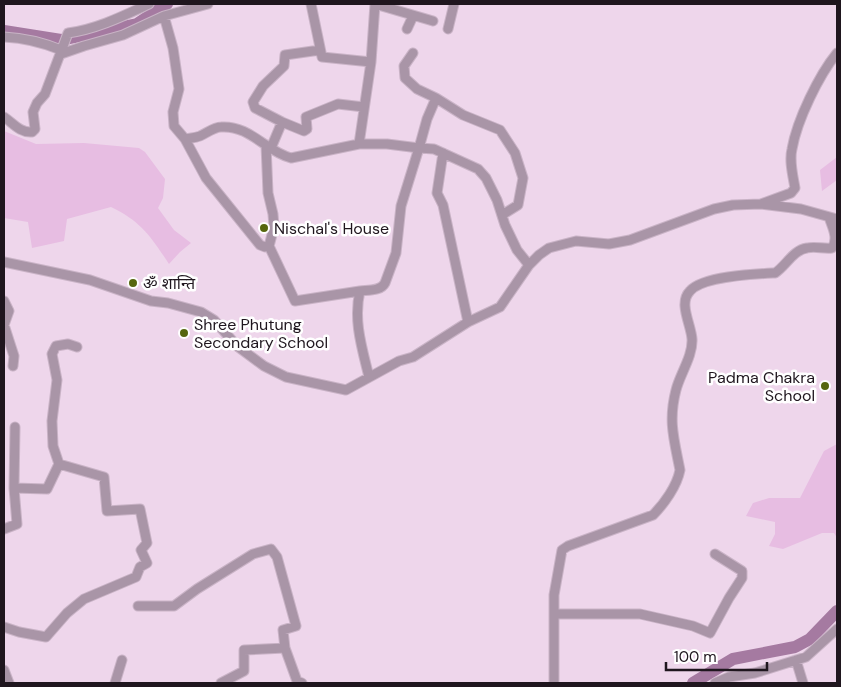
<svg xmlns="http://www.w3.org/2000/svg" width="841" height="687" viewBox="0 0 841 687" font-family="'DM Sans','Noto Sans Devanagari',sans-serif">
  <rect width="100%" height="100%" fill="#eed6eb"/>
  <path fill="#e7bde2" d="M4,131L36,144L84,143L139,148L145,152L165,179L163,198L158,208L174,230L191,243L180,252L169,264C151,237 142,222 111,207L67,219L64,241L32,248L28,222L4,218Z
    M837,157V180L822,191L820,170Z
    M837,444V538L834,533H822L783,549L769,546L775,534V522L746,516L753,503L769,498H800L824,451Z"/>
  <g fill="none" stroke-linecap="round" stroke-linejoin="round">
    <path stroke="#a57aa1" stroke-width="12" d="M4,31L61,40L137,24L167,4
      M693,683L733,659L795,647L810,639L837,611"/>
    <g stroke="#c9b3c6" stroke-width="11">
      <path id="minor" d="M311,4L322,57L371,62
        M375,4L433,21
        M164,16L173,48L179,89L173,112L174,126L185,139L206,178L260,245L265,247L269,246L295,301L360,291
        M407,29L413,16
        M448,29L454,4
        M4,37C23,38 44,43 61,50
        M320,50L285,55L284,66L263,86L253,102L255,108L282,122L304,131L307,129L306,117L338,104L364,107
        M413,53L404,66L405,78L417,89L436,98L427,119L419,148L434,149L478,169L486,178L497,200L505,225L517,250L529,265
        M61,54L84,46L123,35L164,16L208,4
        M436,98L463,115L500,130L515,153L523,178L518,205L502,215
        M4,117C13,123 20,133 32,132L35,129L33,112L37,103L45,94L68,33C97,29 123,16 149,4
        M185,139C190,138 195,138 200,136C207,133 214,127 221,127C250,125 265,151 291,158L359,144H387L419,148L401,206L396,253L385,283C381,291 369,290 360,291C353,320 362,348 369,377
        M359,144L371,62L375,4
        M266,145L268,193L273,214L274,227L269,246
        M271,148L282,122
        M443,153L437,193L443,205L468,322
        M761,204L791,193L795,188C793,176 789,161 792,149C797,120 819,75 837,53
        M4,262L90,280L151,301L168,303L201,312L214,320L237,346L264,366L286,377L346,390L399,361L413,357L468,322L500,307L529,265L539,255L549,248L576,241L609,244L630,240L714,209L733,205L761,204L801,209L837,219
        M4,301L9,311L4,325L14,356L13,366
        M59,464L53,446L52,421L57,380L52,354L56,346L68,344L77,347
        M4,529L17,524L14,488
        M138,606H174L197,589L253,554L271,549L277,557L296,626L283,630L285,648L244,650V671L221,683
        M554,614H640L693,626L710,633L729,598L742,578V571L715,554
        M4,627L19,632L46,637L67,613L84,599L136,577L140,567L147,563L141,550L147,543L140,509L107,511L104,477L59,464L47,489L14,488L15,427
        M285,648L297,681L302,683
        M796,660L803,683
        M4,670L9,683
        M115,683L122,660
        M554,683V595L562,550L568,546L653,515C664,504 677,486 680,470C674,439 668,421 676,390C680,374 693,356 692,339C691,324 678,303 690,291C703,276 755,274 775,273C786,266 793,250 807,248C815,246 823,249 832,248C839,238 832,227 829,217
        M715,683L729,677L755,673L806,657L837,629"/>
    </g>
    <use href="#minor" stroke="#a995a7" stroke-width="9"/>
  </g>
  <g fill="#56660e" stroke="#fff" stroke-width="2">
    <circle cx="264" cy="228" r="5"/>
    <circle cx="133" cy="283" r="5"/>
    <circle cx="184" cy="333" r="5"/>
    <circle cx="825" cy="386" r="5"/>
  </g>
  <g text-anchor="middle" stroke-width="5" stroke-linejoin="round" paint-order="stroke">
    <g font-size="16" fill="#1f161e" stroke="#fff" text-anchor="start">
      <text x="274" y="234">Nischal's House</text>
      <text x="143" y="289">ॐ शान्ति</text>
      <text x="194" y="330">Shree Phutung<tspan x="194" dy="18">Secondary School</tspan></text>
      <text x="815" y="383" text-anchor="end">Padma Chakra<tspan x="815" dy="18">School</tspan></text>
    </g>
  </g>
  <rect width="841" height="687" fill="none" stroke="#1f161e" stroke-width="10"/>
  <path d="M666 662v8h101v-8" fill="none" stroke="#1f161e" stroke-width="2.5"/>
  <text x="674" y="662" font-size="15" fill="#1f161e" stroke="#ffffff" stroke-width="4" paint-order="stroke">100 m</text>
</svg>
